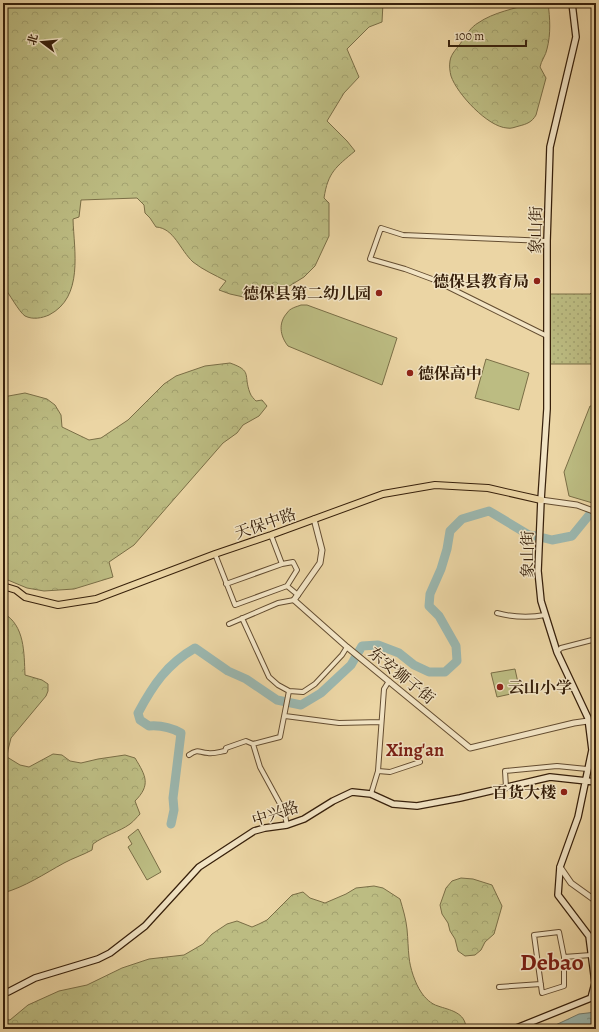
<svg xmlns="http://www.w3.org/2000/svg" width="599" height="1032" viewBox="0 0 599 1032" font-family="Alegreya,'Noto Serif SC',serif">
  <defs>
    <pattern id="forest-crowns" width="20" height="18" patternUnits="userSpaceOnUse"><rect width="20" height="18" fill="#bcbc82"/><path d="M2 6a3 3 0 1 1 6 0M12 15a3 3 0 1 1 6 0" fill="none" stroke="#a2a16f"/></pattern>
    <pattern id="park-dots" width="8" height="8" patternUnits="userSpaceOnUse"><rect width="8" height="8" fill="#bcbc82"/><path d="M2 2h.1M6 6h.1" fill="none" stroke="#a2a16f" stroke-width="1.8" stroke-linecap="round"/></pattern>
    <pattern id="water-ripples" width="26" height="14" patternUnits="userSpaceOnUse"><rect width="26" height="14" fill="#9bb7af"/><path d="M2 4q2-2 4 0t4 0M15 11q2-2 4 0t4 0" fill="none" stroke="#7f948d"/></pattern>
  </defs>
  <rect width="100%" height="100%" fill="#ebd5a4"/>
  <filter id="stains"><feTurbulence type="fractalNoise" baseFrequency=".005" numOctaves="4"/><feColorMatrix values="0 0 0 0 .2 0 0 0 0 .09 0 0 0 0 .02 0 0 0 .5 -.17"/></filter>
  <radialGradient id="worn" r=".72"><stop offset=".6" stop-color="#630" stop-opacity="0"/><stop offset="1" stop-color="#630" stop-opacity=".3"/></radialGradient>
  <path fill="#bcbc82" stroke="#7a6e46" d="M301,305H307L397,338L382,385L288,346C280,336 278,323 287,313C290,308 296,307 301,305Z
    M486,359L529,373L519,410L475,398Z
    M590,406H596V504L569,496L564,472Z
    M515,669L520,692L497,697L491,673Z
    M138,829L161,872L147,880L128,847L132,844L128,837Z"/>
  <path fill="url(#forest-crowns)" stroke="#7a6e46" d="M3,3H383L382,22L369,27L347,49L359,77L344,93L327,121L347,141L355,151C336,167 328,172 324,198L329,203V236L315,266L304,277L278,293L265,297L248,298L230,294L219,290L226,281C215,275 203,270 193,262C180,250 174,228 156,227L150,218L145,213L144,205L137,198L81,200L79,217L73,219C74,251 84,297 49,315C42,318 33,320 25,316C19,312 9,293 3,286Z
    M532,3H548C550,18 551,34 547,49C546,55 541,61 540,67L546,78L536,115C532,122 527,124 519,126C515,127 511,129 507,128C488,127 457,94 451,76C450,72 449,66 450,61C451,53 458,48 462,41C467,34 471,27 478,23C494,12 514,9 532,3Z
    M230,363C253,371 243,375 250,393C251,396 254,399 256,401L262,400L267,406L259,416L243,425L237,433L223,443L134,545L109,562L113,577L74,589L44,591L27,588L3,578V397L25,393L47,399L55,405L61,415L62,427L89,440L101,438L128,420L164,384L176,376L205,366Z
    M3,613C25,625 24,653 25,675L42,680L48,684V691L46,696L11,738L8,750L7,757L20,765L29,767L53,754L62,755L70,761L81,763L98,759L125,755L135,758C146,776 151,785 135,801L140,814C137,817 134,821 130,824C119,832 105,835 93,844L92,850C83,855 73,858 64,863C44,874 25,887 3,893Z
    M461,878L473,879L492,885L502,906L494,934L485,942L481,950L475,955L465,956L458,951L455,939L450,931L448,923L442,914L440,905L446,888L452,881Z
    M374,886L383,888L400,899C403,909 406,919 407,929C408,939 408,948 409,957C410,968 415,983 421,992C425,998 431,1004 438,1006C449,1010 466,1012 466,1029H3V1019L10,1020L28,1005L59,991L87,985L122,968L149,959L184,955L203,944L212,934L227,924L237,921L252,927L259,924L267,920L292,895L303,892L310,898L325,903L346,894L356,888Z"/>
  <path fill="url(#park-dots)" stroke="#7a6e46" d="M596,288V364H547V294H590Z"/>
  <path fill="url(#water-ripples)" stroke="#737b6d" d="M596,1012V1029H547L579,1014Z"/>
  <g fill="none" stroke-linecap="round" stroke-linejoin="round">
    <path stroke="#9bb7af" stroke-width="9" d="M544,538L552,540L572,536L590,514
      M171,824L174,810L173,798L181,733C170,727 161,725 149,726L140,720L138,713C153,685 167,664 195,648L228,671L246,679L277,700L301,705L321,693L351,665L362,646L378,645L399,653L414,665L429,672H445L457,661L456,646L439,616L429,606L430,594L441,569L447,549L450,531L462,519L489,511L529,535L535,536"/>
    <g stroke="#644d31" stroke-width="6">
      <path id="minor" d="M547,336L432,279L405,269L370,259L381,228L403,235L547,241
        M271,535L282,564L293,562L297,570L287,586
        M215,554L235,605L287,586L298,595
        M226,584L282,564
        M497,613C512,617 529,618 545,615
        M242,618L269,677L278,685L289,691L303,692L315,684L342,655L347,647
        M229,624L278,603L294,600
        M557,652L561,648L596,639
        M285,716L339,723L381,722
        M253,744L260,767L284,811L287,825
        M189,755C199,748 199,753 208,753C213,754 219,752 225,751L226,748L246,741L253,744L280,737L289,691
        M378,771L390,772L420,762
        M506,787L505,771L557,766L587,769
        M371,794L378,771L384,689L389,681
        M559,932L564,957V986L542,993L534,935Z
        M564,957L591,955
        M499,987L541,984"/>
    </g>
    <g stroke="#644d31" stroke-width="7">
      <path id="tertiary" d="M541,500L577,505L596,512
        M314,519L322,550L320,563L294,600L347,647L470,748L574,723L588,721
        M560,867L571,883L596,901"/>
    </g>
    <g stroke="#37200b" stroke-width="8">
      <path id="secondary" d="M3,992H8L35,978L98,959L110,953L145,926L199,867L254,831L265,828L287,825L304,819L333,801L352,792L371,794L393,804L417,806L460,798L550,777L596,782
        M514,1029L591,998L595,983L589,936L558,895L560,867L578,817L592,750L588,718L557,652L541,601L538,571L541,500L547,409V241L550,147L576,37L572,3"/>
    </g>
    <g stroke="#37200b" stroke-width="8">
      <path id="primary" d="M3,586L16,590L25,597L58,605L96,599L215,554L271,535L383,494L435,485L488,488L541,500"/>
    </g>
    <use href="#minor" stroke="#f2e4c4" stroke-width="4"/>
    <use href="#tertiary" stroke="#f2e4c4" stroke-width="5"/>
    <use href="#secondary" stroke="#f2e4c4" stroke-width="5.5"/>
    <use href="#primary" stroke="#ebd5a4" stroke-width="6"/>
  </g>
  <g fill="#8f2418" stroke="#f2e4c4" stroke-width="1.5">
    <circle cx="537" cy="281" r="4"/>
    <circle cx="379" cy="293" r="4"/>
    <circle cx="410" cy="373" r="4"/>
    <circle cx="500" cy="687" r="4"/>
    <circle cx="564" cy="792" r="4"/>
  </g>
  <g text-anchor="middle" stroke-width="3" stroke-linejoin="round" paint-order="stroke">
    <g font-size="16" fill="#37200b" stroke="#f2e4c4">
      <text transform="translate(535 230) rotate(-89)" y="6">象山街</text>
      <text transform="translate(265 523) rotate(-19)" y="6">天保中路</text>
      <text transform="translate(527 554) rotate(-90)" y="6">象山街</text>
      <text transform="translate(402 675) rotate(39)" y="6">东安狮子街</text>
      <text transform="translate(275 813) rotate(-18)" y="6">中兴路</text>
    </g>
    <g font-size="16" font-weight="bold" fill="#37200b" stroke="#f2e4c4" text-anchor="end">
      <text x="529" y="287">德保县教育局</text>
      <text x="371" y="299">德保县第二幼儿园</text>
      <text x="418" y="379" text-anchor="start">德保高中</text>
      <text x="508" y="693" text-anchor="start">云山小学</text>
      <text x="556" y="798">百货大楼</text>
    </g>
    <g font-size="18" font-weight="bold" fill="#7a1f14" stroke="#f2e4c4">
      <text x="415" y="756">Xing'an</text>
    </g>
    <g font-size="24" font-weight="bold" fill="#7a1f14" stroke="#f2e4c4">
      <text x="552" y="970">Debao</text>
    </g>
  </g>
  <rect width="599" height="1032" fill="none" stroke="#ebd5a4" stroke-width="16"/>
  <rect x="4" y="4" width="591" height="1024" fill="none" stroke="#37200b" stroke-width="2"/>
  <rect x="8" y="8" width="583" height="1016" fill="none" stroke="#37200b"/>
  <g transform="translate(42 42) rotate(286)" stroke="#f2e4c4" stroke-width="3" paint-order="stroke">
  <path d="M0-3L7 15L0 10L-7 15Z" fill="#37200b"/>
  <text y="-6" font-size="11" font-weight="bold" text-anchor="middle" fill="#37200b">北</text>
  </g>
  <path d="M449 40v6h77v-6" fill="none" stroke="#37200b" stroke-width="2"/>
  <text x="455" y="40" font-size="12" fill="#37200b" stroke="#f2e4c4" stroke-width="3" paint-order="stroke">100 m</text>
  <rect width="100%" height="100%" filter="url(#stains)"/>
  <rect width="100%" height="100%" fill="url(#worn)"/>
</svg>
